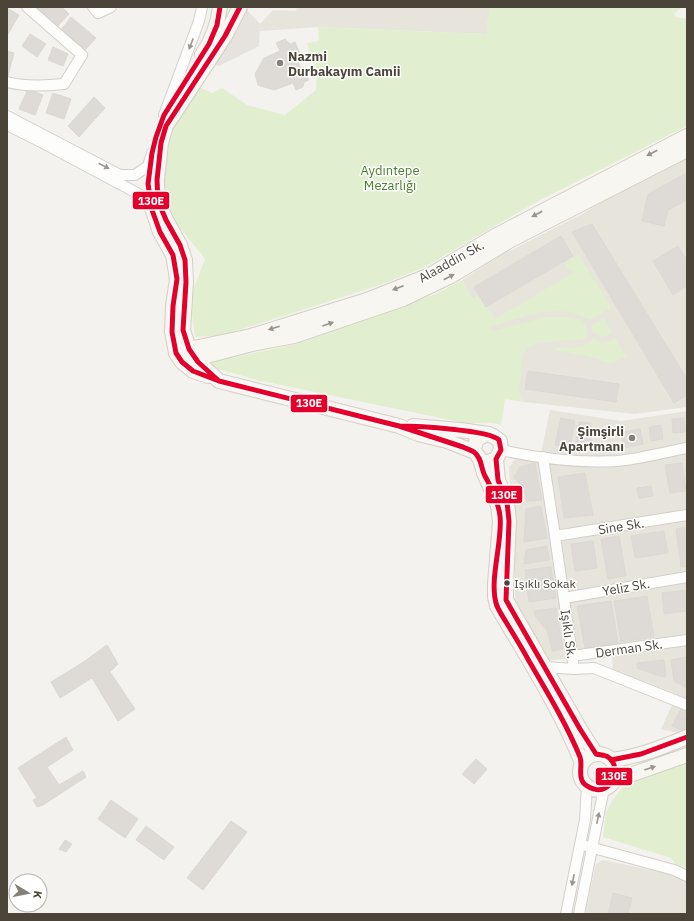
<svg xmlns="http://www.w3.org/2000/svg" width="694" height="921" viewBox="0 0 694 921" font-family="'IBM Plex Sans',sans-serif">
  <rect width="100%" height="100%" fill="#f4f2ee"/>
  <path fill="#e7e4dc" d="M297,7H490L486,34L318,27L260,31V24L273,10L296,11Z
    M687,155V407L635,414L524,402L462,280L498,257L588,211L605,199Z
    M550,410L621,421L687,411V730L678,733L661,729L677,694L613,670L612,653L545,661L515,604V565L509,467L521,451L541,453Z
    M603,860L670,874L687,881V914H585L596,864Z"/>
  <path fill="#e1eecf" d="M490,7H682L674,14L676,17L687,19V126L538,201L425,267L380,285L223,335L195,337L190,298L205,259L168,213L164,195L165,174L171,131L199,87L212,93L222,88L247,105L285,115L316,90L317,70L307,43L319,41L318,27L486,34Z
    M579,255L612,308L589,320C559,301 522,318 490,327L493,331L544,317H568L581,320L585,324L588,335L584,339L538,343L529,346L522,356L521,379L519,391L524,402L505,399L501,425L493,423H468L450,420L257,380L215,368L211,362L292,345L436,294L462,280L472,299L478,295L486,308L488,307L495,319L573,273L571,270H569L565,263Z
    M604,318L612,332L603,337C596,334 590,334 592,325Z
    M615,338L627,357L610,363L587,356L555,350V348C567,347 585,349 593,339L603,343Z
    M687,761V868L675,864L671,858L603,837L606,813L612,801L624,785L644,773Z"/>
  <path fill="#e6e3df" d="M246,9L260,24L259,46L219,66L213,64Z"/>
  <path fill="#dedbd6" stroke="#dcd9d4" d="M34,7H62L69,14L56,28Z
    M7,8L19,15L8,34H7Z
    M71,17L96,38L85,50L61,30Z
    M30,34L46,44L37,57L22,46Z
    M285,39L290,44L295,42L300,54L296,55L301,69L304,68L309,80L304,82L303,87L296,90L293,83L274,90L258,85L255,74L264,58L280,51L276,43Z
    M53,47L68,54L63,66L48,60Z
    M7,51L14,53L8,76L7,75Z
    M28,89L43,95L35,115L19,109Z
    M53,93L71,99L64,119L46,113Z
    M94,97L105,108L79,137L68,126Z
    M687,173V200L668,210L664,226L642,221L648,194Z
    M592,224L687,379V395L674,403L572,232Z
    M561,236L573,256L486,307L474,287Z
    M678,246L687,261V286L673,295L653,261Z
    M528,371L619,384L616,402L525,389Z
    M561,418L575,421L570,447L555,445Z
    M684,418L685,432L673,433L672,419Z
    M579,422L591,423V448L575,447Z
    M661,425L663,439L651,441L649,427Z
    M640,429L643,444L624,448L621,432Z
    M535,463L542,500L527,501L524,490L514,477L520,467Z
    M682,463L686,491L670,493L665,465Z
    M585,473L593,515L564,518L558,477Z
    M651,486L653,496L639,498L637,488Z
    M541,506L547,538L524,542L526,509Z
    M687,527V567H681L676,529Z
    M664,531L668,553L635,558L631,536Z
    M619,536L626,576L608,579L601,539Z
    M593,541L597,568L575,571L571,544Z
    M547,546L549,560L524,564L526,550Z
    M551,567L556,598L529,602L525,570Z
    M687,590V611L664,614L662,593Z
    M647,596L654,637L621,642L614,601Z
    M611,601L618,643L585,648L577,606Z
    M556,608L563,649L552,651L548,632L536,617L534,611Z
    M107,645L118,664L110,672L135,709L118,721L92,678L60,698L51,682L82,663Z
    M687,657V688L674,681L671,660Z
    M664,660L666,677L659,676L637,668V663Z
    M682,707L687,710V721L677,717Z
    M676,717L687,722L686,732L672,726Z
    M66,737L73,750L47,767L59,785L83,771L86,777L43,805L37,807L33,800L37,798L18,768Z
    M476,759L487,769L474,784L462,774Z
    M111,800L138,819L125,838L98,819Z
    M231,821L247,832L203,890L187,878Z
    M146,826L174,847L164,860L136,840Z
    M65,840L72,844L66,852L59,849Z
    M613,893L632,898L628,914H608Z"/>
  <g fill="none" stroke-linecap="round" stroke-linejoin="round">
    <g stroke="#d2d0cb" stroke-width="12">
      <path id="street" d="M93,7L98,13L111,7
        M7,82C25,87 45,86 64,84L82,55L27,7
        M164,115L199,21L202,7
        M7,116L120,175H135L148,166L152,153
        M7,125L45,144L150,200
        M501,450C537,458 580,463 617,461C639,459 665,452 687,448
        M543,457L555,536L574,669
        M555,536L687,515
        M564,598L687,577
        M572,656L687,640
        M545,667L574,669L594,668L687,705
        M586,846L674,870L687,876
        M566,914L585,820L587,786
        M579,914L604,788"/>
    </g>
    <g stroke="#d3cfc5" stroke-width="16">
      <path id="secondary" d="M240,7L225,36L166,126L161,143L157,180L158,201L166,220L180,245L185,260L186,282L183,330L189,349L198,362L219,381L399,426L418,434L447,441L475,452
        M202,55C212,40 218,24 220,7
        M152,208L160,232L173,255L177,279L173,306L172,332L176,353L182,362L193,371L208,376
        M180,359L189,349L251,336L367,300L430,275L495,236L687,136
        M198,362L203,357L218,353L252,344L294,336L403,299L451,276L511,240L687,150
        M413,426L460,430L489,434L493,436L500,441L501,450L496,459L488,462
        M485,435L477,439L474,448L475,452L480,459L484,473L498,505L500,522L495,584V597L497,606C527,657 560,708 582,763
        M496,459L498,480L507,502L509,521L506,586V600L580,729L596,754
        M580 772a18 18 0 1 1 36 0a18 18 0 1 1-36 0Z
        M611,760C638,757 663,747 687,737
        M613,781L687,755"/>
    </g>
    <use href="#street" stroke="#fdfdfc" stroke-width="10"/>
    <use href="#secondary" stroke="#f7f6f1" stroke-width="14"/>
    <g stroke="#fff" stroke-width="8">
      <path id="bus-1" d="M219,381L399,426
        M219,381L193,371L182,362L176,353L172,332L173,306L177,279L173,255L160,232L152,210L148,184L152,153L156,137L164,115L209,44L217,25L220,7
        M219,381L198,362L189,349L183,330L186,282L185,260L180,245L166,220L158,201L157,180L161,143L166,126L225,36L240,7
        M399,426C416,426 490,430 499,440L501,450L496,459L498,480L507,502L509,521L506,600L580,729L596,754C600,755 605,755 608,757C623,767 611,795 594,789C573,783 584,768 580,757C566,723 547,692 529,661C522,648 514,635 506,622C503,617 499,611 497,606C488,582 503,542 500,516C498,501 492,489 485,476C481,469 482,458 474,452C471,450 467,449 463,447Z
        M611,760L641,754L687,737"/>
    </g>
    <use href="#bus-1" stroke="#e4002b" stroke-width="5"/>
  </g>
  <defs><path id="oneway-solid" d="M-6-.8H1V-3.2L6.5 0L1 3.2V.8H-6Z"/></defs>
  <g fill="#9b9791">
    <use href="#oneway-solid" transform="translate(191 44) rotate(111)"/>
    <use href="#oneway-solid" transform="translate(104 166) rotate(27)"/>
    <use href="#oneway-solid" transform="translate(598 818) rotate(-78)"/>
    <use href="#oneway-solid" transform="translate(573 880) rotate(101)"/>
  </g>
  <g fill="#98948c">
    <use href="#oneway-solid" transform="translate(652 153) rotate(153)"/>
    <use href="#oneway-solid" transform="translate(537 214) rotate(152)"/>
    <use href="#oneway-solid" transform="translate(449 277) rotate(-27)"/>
    <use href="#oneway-solid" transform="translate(398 288) rotate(159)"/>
    <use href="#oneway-solid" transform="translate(328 324) rotate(-19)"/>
    <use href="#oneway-solid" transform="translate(274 328) rotate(162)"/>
    <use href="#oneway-solid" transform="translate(650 768) rotate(-19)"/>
  </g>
  <g fill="#868178" stroke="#fff" stroke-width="1.5">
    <circle cx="280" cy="63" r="4"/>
    <circle cx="632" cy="438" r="4"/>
  </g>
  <circle fill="#4b4439" stroke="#fff" stroke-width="1.5" cx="507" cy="583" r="3.5"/>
  <g text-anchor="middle" stroke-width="3" stroke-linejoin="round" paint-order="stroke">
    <g font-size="12" fill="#4b4439" stroke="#fff" text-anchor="start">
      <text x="514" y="588">Işıklı Sokak</text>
    </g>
    <g font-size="13" font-weight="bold" fill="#4b4439" stroke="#fff" text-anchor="start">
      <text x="288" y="61">Nazmi<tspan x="288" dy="15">Durbakayım Camii</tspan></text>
      <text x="624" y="436" text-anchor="end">Şimşirli<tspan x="624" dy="15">Apartmanı</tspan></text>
    </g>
    <g font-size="13" fill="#4a7f2a" stroke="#fff">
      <text x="390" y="175">Aydıntepe<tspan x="390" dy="15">Mezarlığı</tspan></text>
    </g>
    <g font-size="13" fill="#4b4439" stroke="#fff">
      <text transform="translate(451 261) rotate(-29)" y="5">Alaaddin Sk.</text>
      <text transform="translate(621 526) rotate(-9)" y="5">Sine Sk.</text>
      <text transform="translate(626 587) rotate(-10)" y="5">Yeliz Sk.</text>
      <text transform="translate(569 634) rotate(82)" y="5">Işıklı Sk.</text>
      <text transform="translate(629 648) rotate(-8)" y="5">Derman Sk.</text>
    </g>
  </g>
  <g stroke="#fff" stroke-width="1.5">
    <rect x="132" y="191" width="38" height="19" rx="4" fill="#e4002b"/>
    <rect x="290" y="394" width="38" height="19" rx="4" fill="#e4002b"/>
    <rect x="485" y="485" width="38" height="19" rx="4" fill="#e4002b"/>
    <rect x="595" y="767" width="38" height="19" rx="4" fill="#e4002b"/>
  </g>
  <g font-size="11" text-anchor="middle" font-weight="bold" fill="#fff">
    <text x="151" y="205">130E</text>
    <text x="309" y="407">130E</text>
    <text x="504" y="499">130E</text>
    <text x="614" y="780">130E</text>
  </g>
  <rect width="694" height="921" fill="none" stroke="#4b4439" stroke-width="16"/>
  <g transform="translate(28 893) rotate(100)"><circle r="19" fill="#ffffff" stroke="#b7b4b0"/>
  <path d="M0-3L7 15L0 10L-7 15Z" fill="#868178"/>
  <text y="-6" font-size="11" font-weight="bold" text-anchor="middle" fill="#4b4439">K</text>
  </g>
</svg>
